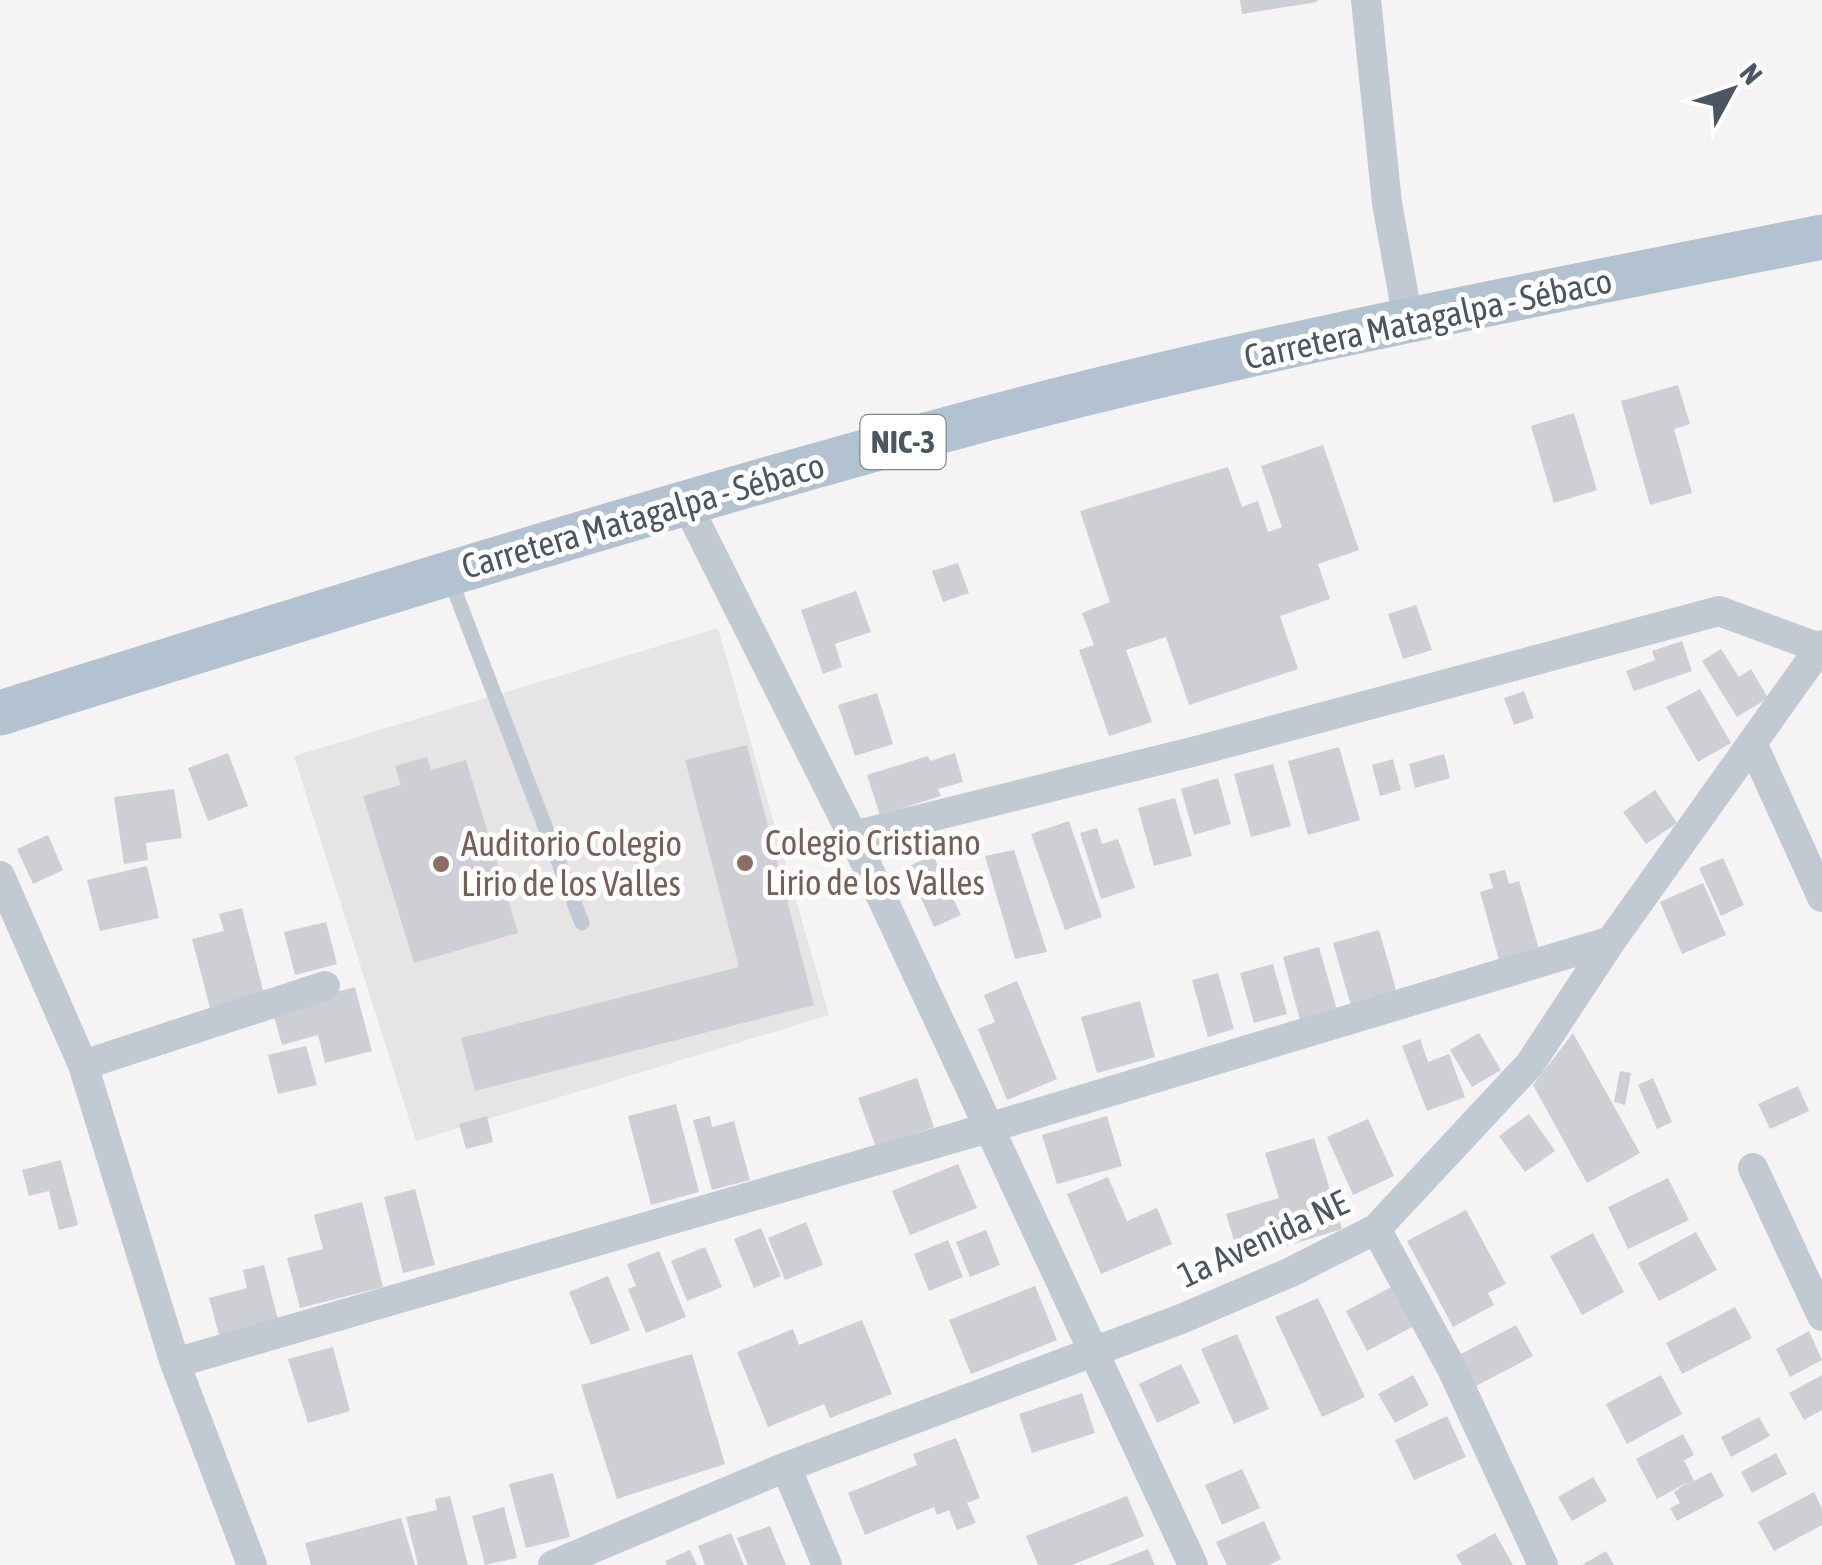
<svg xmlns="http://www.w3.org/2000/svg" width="1822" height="1565" viewBox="0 0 1822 1565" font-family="'Asap Condensed',sans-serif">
  <rect width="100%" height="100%" fill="#f5f3f3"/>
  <path fill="#e6e4e5" d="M718,628L829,1015L416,1141L294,756Z"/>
  <path fill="#cdcfd5" d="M1240,0H1317V2L1242,14Z
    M1678,385L1690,424L1674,429L1692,493L1650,505L1621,401Z
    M1574,413L1597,490L1554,503L1531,426Z
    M1323,445L1359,550L1318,564L1330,599L1280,616L1298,669L1189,705L1166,637L1126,650L1152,722L1109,736L1079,650L1094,645L1082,613L1110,602L1080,511L1228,467L1242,507L1258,501L1268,532L1282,527L1261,466Z
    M958,563L969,593L943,602L932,571Z
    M856,591L871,632L835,644L842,667L823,674L801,610Z
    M1416,605L1432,650L1403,659L1388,614Z
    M1682,641L1692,671L1634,691L1626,671L1655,660L1652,651Z
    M1721,649L1739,677L1751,669L1768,698L1737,717L1702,661Z
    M1700,689L1731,743L1698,762L1666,707Z
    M1524,691L1534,718L1514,725L1504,698Z
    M877,693L893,744L855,756L838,705Z
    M747,745L814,1005L475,1091L461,1038L739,967L685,760Z
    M1339,747L1360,820L1308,835L1288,761Z
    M228,753L248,806L208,821L188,768Z
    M955,753L963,782L938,789L941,796L880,815L867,775L928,756L930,761Z
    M1444,754L1450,778L1415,788L1409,764Z
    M427,757L431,770L466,760L518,933L414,963L363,796L401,785L395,766Z
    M1393,759L1401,790L1380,796L1372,765Z
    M1273,764L1291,826L1251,837L1234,774Z
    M1218,778L1231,824L1194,835L1181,789Z
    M174,789L182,838L146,843L148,860L124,864L114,797Z
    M1655,790L1677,823L1646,844L1623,812Z
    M1175,798L1192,856L1154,866L1138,808Z
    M1069,821L1102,917L1065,930L1031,834Z
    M1097,828L1102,844L1118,839L1135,888L1101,899L1080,833Z
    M48,835L63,870L33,884L17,849Z
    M1014,850L1047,952L1015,959L985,856Z
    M933,855L961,915L934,927L907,867Z
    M1723,858L1744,905L1721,916L1699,868Z
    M147,866L159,918L100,931L87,880Z
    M1505,870L1509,884L1519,881L1539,949L1499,960L1480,892L1493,888L1489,874Z
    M1703,883L1726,935L1682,954L1660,902Z
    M242,908L265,998L211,1012L192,939L224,931L219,914Z
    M326,922L337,964L295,975L284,932Z
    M1379,930L1397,993L1351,1006L1333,943Z
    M1319,947L1337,1010L1300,1020L1283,957Z
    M1273,964L1287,1014L1254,1023L1240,973Z
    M1218,973L1234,1029L1208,1037L1192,980Z
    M1017,981L1057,1079L1007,1100L978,1029L995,1022L984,995Z
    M355,987L372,1051L325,1063L318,1035L282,1045L272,1009Z
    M1140,1001L1155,1057L1097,1073L1081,1017Z
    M1479,1033L1501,1070L1472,1087L1450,1050Z
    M1573,1033L1640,1153L1587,1183L1533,1085Z
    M1420,1039L1428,1062L1449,1054L1465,1097L1427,1111L1402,1046Z
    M306,1046L317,1085L278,1094L268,1055Z
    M1620,1071L1631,1073L1625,1105L1614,1102Z
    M917,1078L934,1127L876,1147L858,1098Z
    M1653,1078L1672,1122L1657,1129L1638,1085Z
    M1798,1086L1809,1111L1770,1129L1758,1104Z
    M676,1104L699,1192L651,1205L628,1116Z
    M1529,1114L1555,1151L1525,1172L1499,1136Z
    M487,1116L493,1142L466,1149L459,1124Z
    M710,1116L712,1127L734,1121L750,1180L712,1190L693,1120Z
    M1107,1116L1122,1166L1057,1184L1042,1135Z
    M1368,1119L1394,1176L1353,1195L1327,1137Z
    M1314,1138L1342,1229L1240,1260L1226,1214L1279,1198L1265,1153Z
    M61,1160L78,1225L59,1230L49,1191L29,1196L22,1170Z
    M958,1164L977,1208L910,1235L892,1191Z
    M1108,1177L1127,1221L1157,1208L1172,1244L1101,1274L1067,1194Z
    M1668,1178L1689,1220L1628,1249L1608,1207Z
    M415,1189L435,1265L403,1273L384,1197Z
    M362,1202L383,1287L300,1308L287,1258L323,1249L314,1215Z
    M1466,1210L1506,1284L1488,1293L1494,1305L1453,1327L1407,1241Z
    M806,1222L823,1265L785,1280L768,1238Z
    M761,1228L781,1276L754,1288L734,1239Z
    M986,1230L1000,1265L970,1277L956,1242Z
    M1696,1232L1717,1270L1659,1301L1638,1263Z
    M1593,1233L1624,1292L1582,1315L1550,1256Z
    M948,1240L963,1277L929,1291L914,1254Z
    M705,1247L722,1287L687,1301L671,1261Z
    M659,1251L686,1317L646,1333L628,1289L636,1286L627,1264Z
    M264,1265L278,1320L219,1335L209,1298L247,1288L243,1270Z
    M608,1276L630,1330L591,1345L569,1292Z
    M1035,1286L1057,1340L971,1374L949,1320Z
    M1393,1286L1414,1326L1367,1351L1346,1311Z
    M1318,1298L1365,1397L1322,1417L1275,1317Z
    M1735,1307L1752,1338L1682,1374L1666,1343Z
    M862,1320L892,1394L830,1418L824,1404L768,1427L737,1352L793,1329L799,1345Z
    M1516,1325L1533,1356L1476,1386L1459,1355Z
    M1809,1331L1822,1360L1790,1377L1776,1349Z
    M1237,1334L1269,1409L1234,1424L1201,1349Z
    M333,1347L350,1411L308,1423L288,1359Z
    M692,1354L725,1464L617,1499L581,1385Z
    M1181,1364L1200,1403L1157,1423L1139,1384Z
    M1413,1375L1429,1405L1395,1423L1378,1394Z
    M1661,1375L1682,1414L1627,1444L1606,1404Z
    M1822,1375V1410L1804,1420L1789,1393Z
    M1082,1393L1095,1433L1032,1453L1019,1414Z
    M1447,1416L1466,1457L1414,1480L1395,1440Z
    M1759,1417L1770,1436L1731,1457L1721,1437Z
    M1683,1434L1694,1455L1684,1460L1694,1481L1711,1472L1724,1496L1677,1521L1670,1508L1680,1503L1674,1492L1688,1482L1657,1499L1636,1459Z
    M956,1438L980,1498L967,1503L976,1523L957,1530L949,1510L937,1515L934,1507L865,1535L848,1493L917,1465L913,1454Z
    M1776,1453L1787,1474L1752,1493L1741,1472Z
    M1242,1469L1260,1508L1222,1525L1205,1485Z
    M553,1473L570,1537L526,1548L509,1484Z
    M1593,1477L1607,1501L1572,1521L1558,1497Z
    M1814,1492L1822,1508V1525L1774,1551L1758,1522Z
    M450,1496L468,1565H418L406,1517L437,1510L435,1499Z
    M1127,1496L1144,1536L1072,1565H1038L1026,1536Z
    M504,1507L517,1558L485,1565L472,1516Z
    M401,1518L415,1565H311L305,1543Z
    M1264,1521L1281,1559L1269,1565H1227L1216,1542Z
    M770,1526L786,1565H748L737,1538Z
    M731,1533L744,1565H705L698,1546Z
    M1495,1533L1513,1565H1462L1456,1555Z
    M1148,1549L1155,1565H1108Z
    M690,1550L697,1565H667L665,1561Z
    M1606,1551L1614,1565H1582Z"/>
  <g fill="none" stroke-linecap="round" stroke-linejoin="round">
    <path stroke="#c1cad2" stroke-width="15" d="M449,576L582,923"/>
    <path stroke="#c1cad2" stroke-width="30" d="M1366,0L1387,203L1408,320
      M686,503L853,836L1193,1565
      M1752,743L1822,897
      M853,836L1200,750L1719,611L1819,648
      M0,876L83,1065L175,1363L252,1565
      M83,1065L325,986
      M1753,1168L1822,1316
      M1376,1229L1452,1369L1543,1565
      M175,1363L988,1128L1611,941
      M786,1467L827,1565
      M553,1565L786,1467L1181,1319L1291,1272L1376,1229L1530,1064L1611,941L1822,645"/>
    <path stroke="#b3c2d1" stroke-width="45" d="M0,713C328,610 657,507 989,418C1264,345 1544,293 1822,237"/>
  </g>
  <g fill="#8d6e63" stroke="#fff" stroke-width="4">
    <circle cx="745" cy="863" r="10"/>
    <circle cx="441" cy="864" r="10"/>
  </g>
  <g text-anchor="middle" stroke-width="10" stroke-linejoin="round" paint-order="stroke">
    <rect fill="#fff" stroke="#808990" stroke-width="2.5" x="860.5" y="415" width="85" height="54" rx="8"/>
    <g font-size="32" font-weight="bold" fill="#4a5661">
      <text x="903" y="453">NIC-3</text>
    </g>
    <g font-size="35" fill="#4a5661" stroke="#fff">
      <text transform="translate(1428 319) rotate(-12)" y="12">Carretera Matagalpa - Sébaco</text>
      <text transform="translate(643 516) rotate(-16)" y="12">Carretera Matagalpa - Sébaco</text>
      <text transform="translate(1263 1239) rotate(-25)" y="12">1a Avenida NE</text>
    </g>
    <g font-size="35" fill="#785e54" stroke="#fff" text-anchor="start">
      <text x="765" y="855">Colegio Cristiano<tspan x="765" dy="40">Lirio de los Valles</tspan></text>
      <text x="461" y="856">Auditorio Colegio<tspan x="461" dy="40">Lirio de los Valles</tspan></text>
    </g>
  </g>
  <g transform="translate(1732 90) rotate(50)" stroke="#ffffff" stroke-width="8" paint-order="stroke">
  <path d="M0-8L18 38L0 25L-18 38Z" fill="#4a5661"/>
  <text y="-15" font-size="28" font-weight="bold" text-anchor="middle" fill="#4a5661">N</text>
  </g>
</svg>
